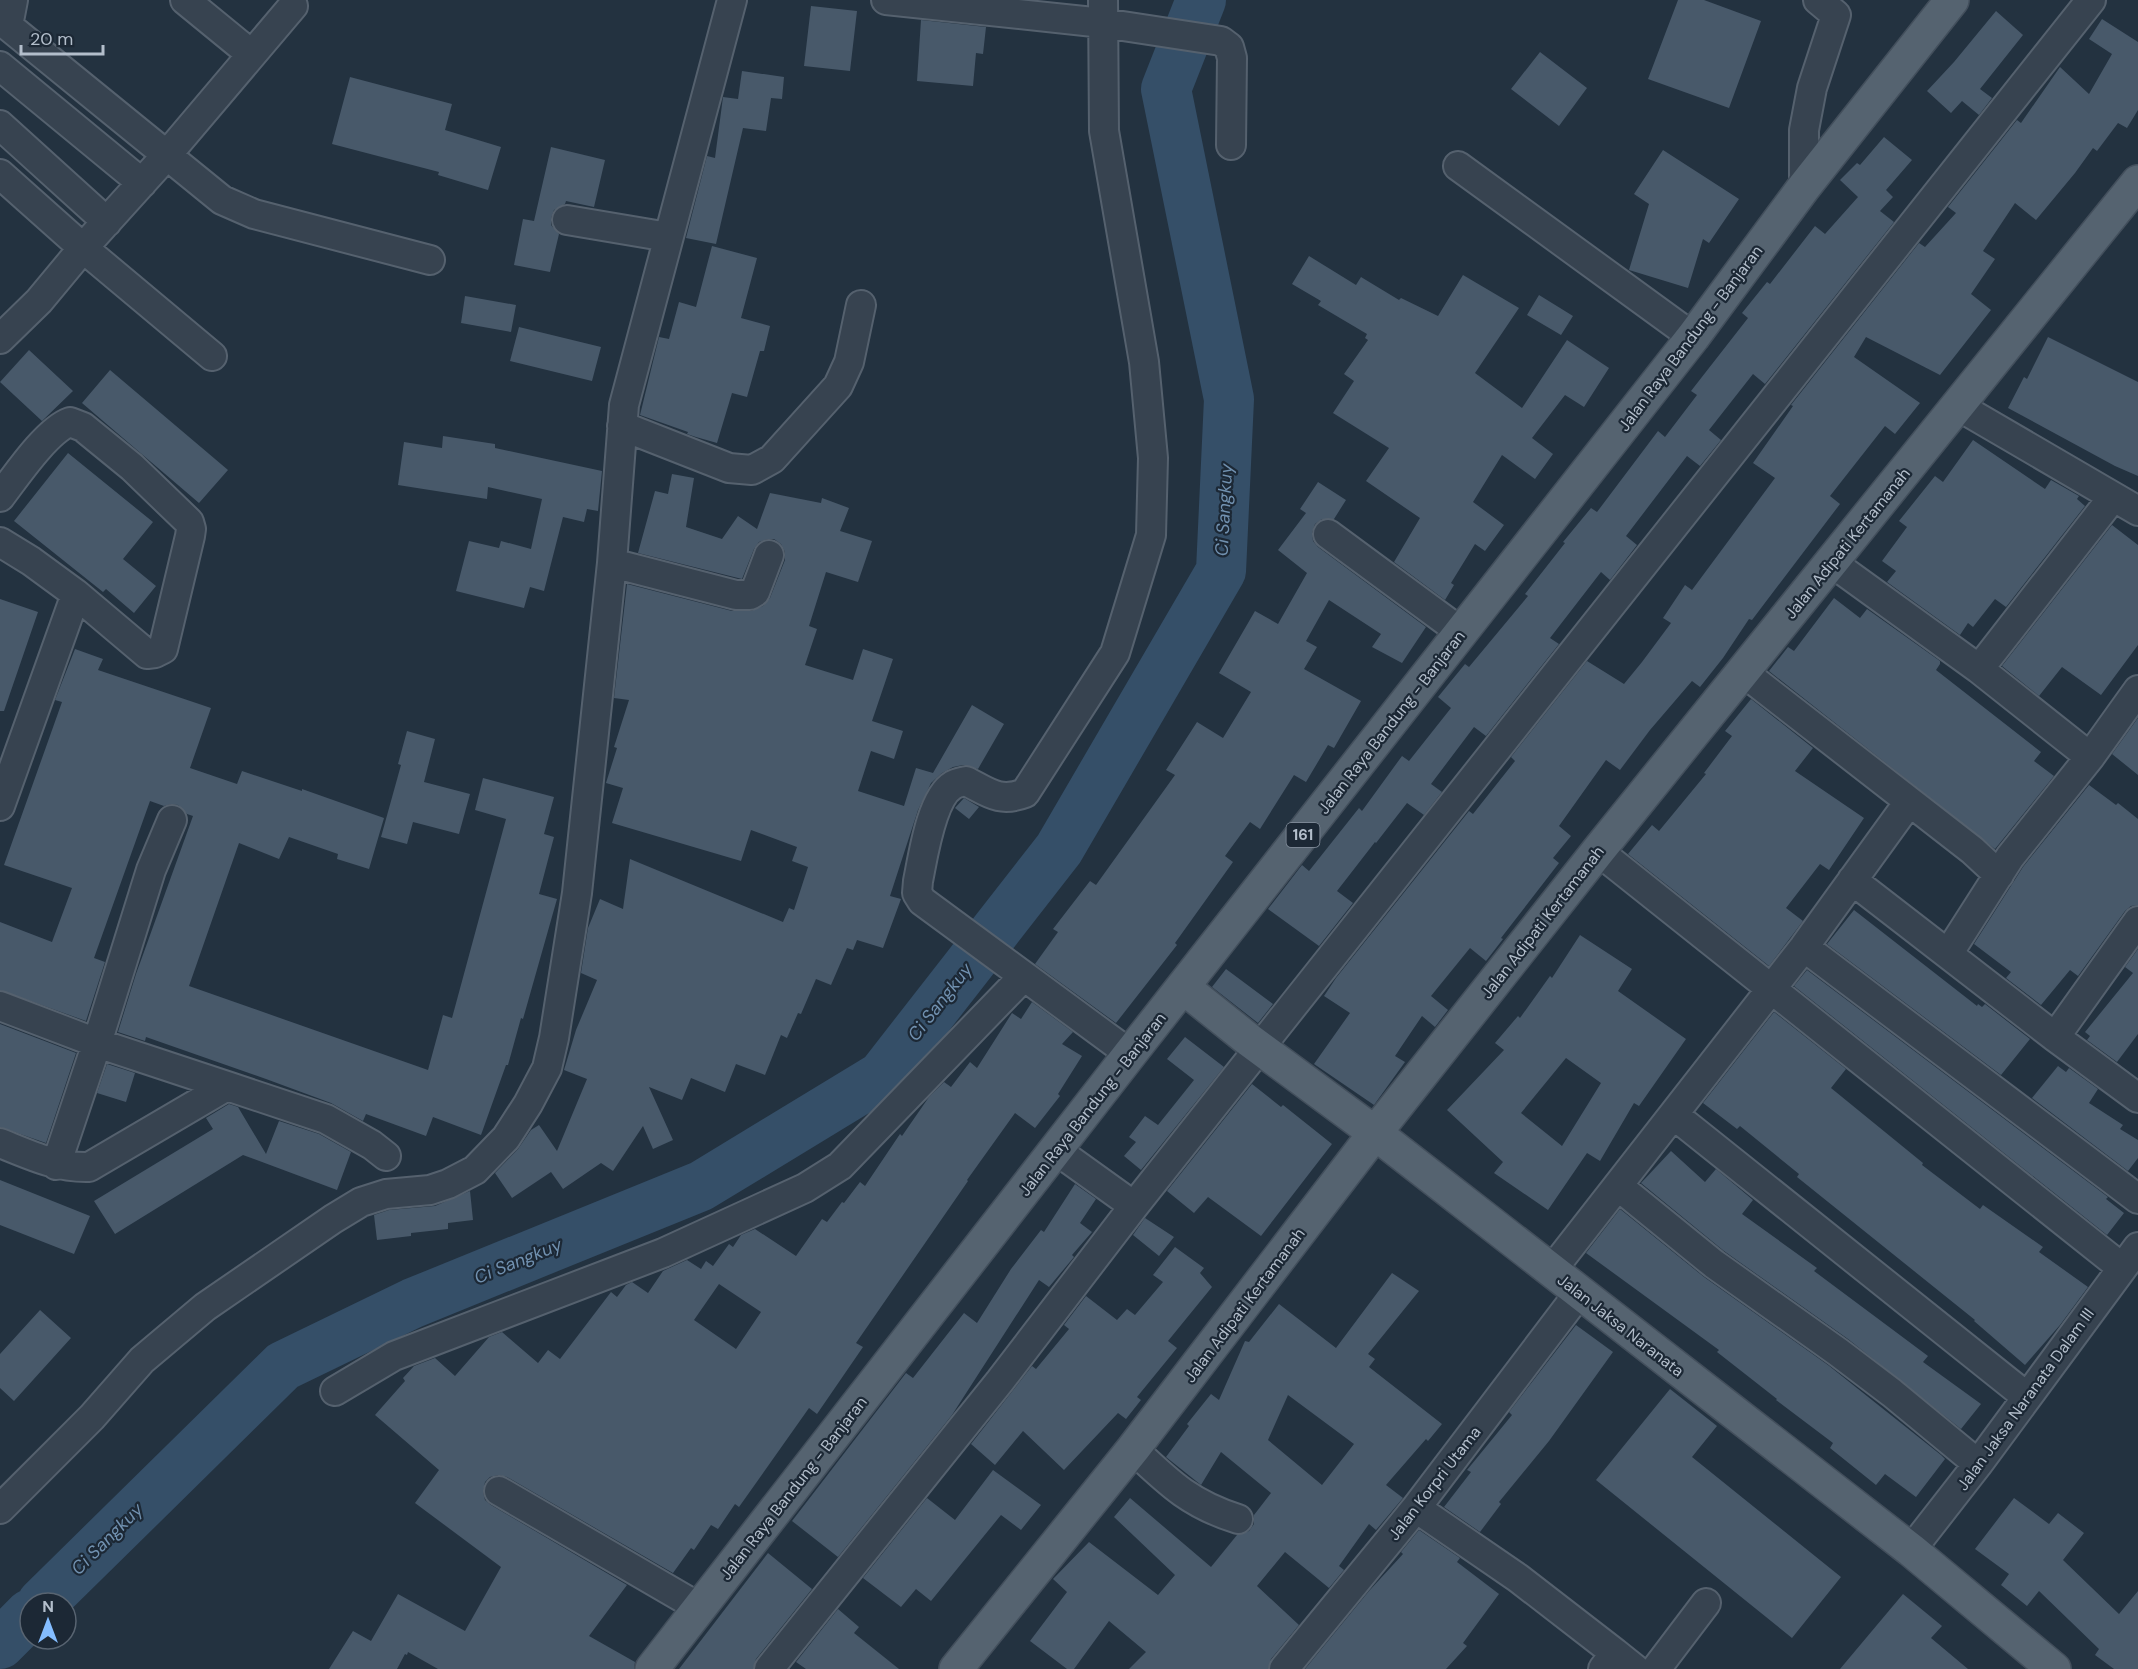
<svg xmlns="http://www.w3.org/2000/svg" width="2138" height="1669" viewBox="0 0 2138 1669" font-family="'DM Sans',sans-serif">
  <rect width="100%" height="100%" fill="#233240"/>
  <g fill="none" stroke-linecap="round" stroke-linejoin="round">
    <path stroke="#354f68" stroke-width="50" d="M42,1603L283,1366L413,1303L701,1186L882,1076L1059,849L1221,571L1229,399L1166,89L1201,0
      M0,1644L30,1614"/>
  </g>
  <path fill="#48596a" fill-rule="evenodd" d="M1678,0H1704L1761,21L1729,108L1648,79Z
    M811,6L857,11L850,71L804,66Z
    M1996,11L2023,35L1980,89L1992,98L1979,115L1962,101L1951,113L1927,91L1954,62Z
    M2102,19L2138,42V110L2127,128L2118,123L2097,151L2093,148L2075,173L2036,220L2015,203L1983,251L1995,259L1971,294L1991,310L1940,375L1866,337L1854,357L1920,403L1895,434L1885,426L1830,496L1840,504L1752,620L1749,619L1723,658L1700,687L1692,681L1650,730L1620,770L1606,760L1559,826L1571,836L1553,858L1559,863L1501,938L1503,939L1486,961L1470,948L1431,996L1448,1010L1435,1027L1422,1016L1395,1056L1405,1062L1374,1105L1314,1064L1350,1013L1324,996L1336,978L1469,811L1473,814L1515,761L1511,757L1587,661L1624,684L1642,662L1671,623L1663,618L1685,585L1692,590L1775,478L1753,463L1793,406L1791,405L1919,243L1925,247L1956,213L1948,207L2017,120L2021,123L2060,67L2089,94L2112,54L2089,39Z
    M921,20L986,27L983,54L976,53L973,86L917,81Z
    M1540,52L1587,88L1559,126L1511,89Z
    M742,71L784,77L782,99L771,98L766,131L743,128L716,244L686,238L707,156L715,158L723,97L738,99Z
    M350,77L452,104L445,130L501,147L488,190L438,175L439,172L332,144Z
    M1884,137L1912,160L1886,190L1893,197L1880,211L1894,222L1765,384L1753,374L1709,430L1721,440L1700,466L1687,456L1626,536L1637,545L1610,580L1601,572L1550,638L1559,644L1486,736L1474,727L1431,784L1442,792L1424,815L1407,803L1376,843L1375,842L1337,891L1353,903L1319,946L1268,909L1302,865L1309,871L1359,808L1362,811L1402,756L1409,761L1451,708L1438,697L1465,664L1469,667L1528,596L1525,594L1565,543L1563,542L1591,508L1597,512L1658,431L1665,437L1697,395L1691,391L1748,318L1742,313L1767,282L1770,284L1815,226L1825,234L1858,197L1840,180L1857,163L1860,165Z
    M551,147L605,160L594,207L566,201L565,204L554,210L551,218V225L559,234L550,272L514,265L523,219L534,221Z
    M1663,150L1739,199L1709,243L1703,239L1688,288L1629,270L1649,204L1634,194Z
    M712,246L757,258L741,318L770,326L764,351H760L747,397L732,393L717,443L696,437L687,434L688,432L640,415L659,337L669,339L679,302L696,307Z
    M1309,256L1356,285L1361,277L1399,300L1401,298L1438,316L1463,275L1519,308L1475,373L1522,408L1567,340L1609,368L1584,407L1565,395L1532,438L1553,454L1535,479L1502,455L1473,502L1504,525L1485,551L1475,544L1451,583L1454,585L1445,600L1394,562L1420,518L1366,481L1389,448L1333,413L1354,381L1344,374L1368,340L1365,338L1367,334L1318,305L1321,301L1292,284Z
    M1539,295L1573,316L1561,335L1527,315Z
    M465,296L516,305L511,332L461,323Z
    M519,327L601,347L592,381L510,361Z
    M2048,337L2138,382V476L2115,466L2008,408L2024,377L2027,379Z
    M29,350L73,391L42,421L0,382Z
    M110,370L228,470L199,503L82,403Z
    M443,436L495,444V448L602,471L598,511L587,509L584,522L563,517L544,591L530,587L524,608L456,591L469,541L499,548L501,541L531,549L542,499L488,487L487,499L398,485L404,442L442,448Z
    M1973,440L2045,489L2051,480L2079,496L2077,499L2085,506L2006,607L1995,599L1973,627L1968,623L1960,635L1887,582L1896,571L1882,561L1907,527L1899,521L1935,476L1943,482Z
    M68,453L153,522L123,559L156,586L134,613L106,589L103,592L14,521Z
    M672,474L694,478L686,527L722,539L738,516L757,529L770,493L821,503L822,498L849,508L840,531L872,541L858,582L826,572L809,626L817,629L805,665L853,680L863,649L893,659L872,721L903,731L894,759L871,751L858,791L904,806L916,768L933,773L972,705L1004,724L978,769L963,765L953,767L942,773L931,783L918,810L890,896L901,899L883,948L857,940L853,950L847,948L831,985L816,979L801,1014L798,1013L787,1038L781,1035L765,1075L736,1064L725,1092L691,1078L682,1100L649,1087L673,1140L653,1149L643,1126L613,1171L601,1163L563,1189L551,1172L512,1198L495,1173L518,1149L531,1130L539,1125L557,1151L587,1079L564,1070L576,1030L597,980L581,973L588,928L600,899L623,909L630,859L783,922L789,908L794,910L808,867L792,861L797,847L751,830L741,861L612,823L623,788L606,783L617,748L614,747L629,700L614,698L627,584L732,611H751L763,606L770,598L785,560V552L781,544L774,539H767L759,542L754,549L742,579L638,553L655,491L668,494Z
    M1318,482L1346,500L1334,519H1322L1315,524L1312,533L1313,541L1318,547L1426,627L1402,663L1372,647L1381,634L1329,600L1306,641L1317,647L1304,669L1361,701L1334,748L1328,745L1306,782L1294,775L1260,829L1250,822L1225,856L1233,862L1175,943L1177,945L1116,1023L1035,964L1058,932L1053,929L1090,881L1096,885L1175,775L1166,770L1197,722L1223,738L1251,692L1219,673L1255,611L1278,624L1307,573L1278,550L1306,513L1300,509Z
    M2112,525L2138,545V645L2101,695L2062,667L2039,696L2002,666Z
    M1834,598L1860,618L1867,609L1940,661V664L1936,670L2041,752L2034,761L2054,776L1995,849L1769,671L1788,647L1794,651Z
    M0,599L38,612L4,711H0Z
    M75,649L103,659L98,670L211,708L190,768L237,784L242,771L302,791V789L384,818L369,869L337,859L338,854L289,837L279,859L239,843L189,986L428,1070L443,1015L452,1018L506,819L475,810L483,778L554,797L544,834L554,837L539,894L557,899L523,1019L521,1018L508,1065H506L481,1135L433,1117L426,1136L366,1114L363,1121L331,1103L266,1079L146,1037L145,1041L118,1032L136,974L193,816L187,814L178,805L171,804L164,806L150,801L94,958L105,962L86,1021L0,990V922L52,942L72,888L4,865L62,702L55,700Z
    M1751,699L1813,748L1795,771L1864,818L1829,870L1820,864L1786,908L1803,921L1769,966L1628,854L1652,825L1659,831L1706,774L1704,773L1732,736L1725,731Z
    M2138,718V775L2112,754Z
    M407,731L435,739L424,782L470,794L459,834L413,822L407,844L381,837L401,765L398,764Z
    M2089,785L2116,805L2118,803L2138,819V905L2131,906L2125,911L2078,976L2070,970L2041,1005L2006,978L2011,972L1974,944L2023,867Z
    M964,798L979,807L969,819L955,808Z
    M1854,910L1977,1006L1978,1004L1982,1007L1985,1004L2030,1039L2001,1075L1827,944Z
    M1580,935L1632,969L1618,991L1686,1039L1639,1106L1634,1103L1600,1161L1587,1153L1548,1210L1494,1173L1503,1162L1447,1110L1504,1050L1495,1043L1518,1016L1520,1018L1550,976L1552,978ZM1566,1058L1601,1083L1562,1146L1521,1113Z
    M2138,949V1034L2117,1062L2087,1040L2090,1036L2085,1032L2133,973L2125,967Z
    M1226,969L1273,1004L1258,1023L1212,987Z
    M1807,970L2108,1197L2106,1199L2124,1213L2107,1235L1794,986Z
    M1032,1002L1073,1032L1062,1044L1082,1056L1058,1094L1060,1096L1035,1128L1015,1113L967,1180L968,1181L856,1343L863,1347L817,1414L809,1408L739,1507L735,1504L718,1529L711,1525L694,1550L691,1548L673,1573L507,1477L498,1475L490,1477L485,1482L483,1492L485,1500L491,1505L627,1585L589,1636L635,1662L634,1669H438L408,1652L407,1655L405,1654L397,1669H329L353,1631L371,1641L398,1594L465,1631L501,1567L415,1503L439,1470L375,1415L405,1381L403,1378L414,1366L435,1358L455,1376L489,1337L502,1332L538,1363L548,1350L560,1359L611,1292L617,1297L626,1285L632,1282L648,1293L663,1271L687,1260L701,1269L706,1261L713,1266L729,1244L733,1247L741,1235L755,1229L796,1256L822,1219L827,1222L842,1202L844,1203L860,1182L865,1186L900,1134L902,1136L929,1097L944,1082L951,1087L970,1062L977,1068L1012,1013L1021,1019ZM719,1284L761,1312L736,1349L694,1320Z
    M1774,1012L1846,1069L1831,1088L1923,1163L1922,1165L1980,1209L1983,1205L2043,1247L2039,1252L2088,1287L2060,1325L2025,1365L1974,1321L1975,1320L1797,1177L1799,1174L1740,1126L1737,1129L1703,1103Z
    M0,1024L76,1053L46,1143L0,1127Z
    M1185,1037L1224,1067L1141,1170L1124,1156L1136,1142L1129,1137L1145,1116L1158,1125L1194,1080L1167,1059Z
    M107,1064L135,1073L126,1102L97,1093Z
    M2058,1066L2066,1072L2069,1068L2098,1089L2089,1103L2123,1125L2120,1129L2138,1140V1158L2128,1171L2032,1098Z
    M1252,1084L1281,1107L1283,1105L1332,1144L1261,1236L1208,1197L1194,1213L1167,1191Z
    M229,1104L238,1107L266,1154L279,1121L319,1134L351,1152L337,1190L243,1155L115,1234L94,1201L213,1129L206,1118Z
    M1671,1151L1705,1182L1716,1169L1753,1200L1742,1214L1817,1268L1814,1271L1928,1356L1923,1362L1981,1404L1961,1429L1848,1339L1724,1251L1641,1183Z
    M0,1180L90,1216L74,1254L0,1225Z
    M1075,1184L1096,1199L1080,1223L1092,1232L1072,1255L1074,1257L1049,1287L1039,1280L952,1415L838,1557L792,1521L906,1373L913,1378L964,1313L977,1323L1011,1269L1041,1230L1044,1232Z
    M470,1191L473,1220L448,1223V1229L411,1233V1236L377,1240L374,1215L389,1210L435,1206Z
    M1620,1209L1704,1277L1828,1365L1941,1455L1945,1459L1916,1497L1885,1474L1876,1485L1830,1448L1833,1443L1776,1400L1777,1399L1717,1352L1719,1350L1586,1253Z
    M1145,1218L1174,1237L1159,1256L1133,1235Z
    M1175,1247L1204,1268L1200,1273L1212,1287L1168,1341L1177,1348L1137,1397L1141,1400L1126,1419L1118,1413L1064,1470L1023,1431L995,1465L971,1444L1032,1366L1036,1369L1069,1329L1064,1325L1086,1296L1117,1320L1127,1309L1135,1315L1163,1282L1153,1275Z
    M1392,1273L1419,1291L1368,1354L1375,1359L1369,1367L1442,1424L1428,1441L1426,1439L1386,1485L1403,1498L1376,1530L1369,1524L1339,1566L1344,1570L1329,1588L1285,1552L1257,1586L1299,1625L1271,1659L1268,1669H1129L1146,1652L1109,1621L1074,1669H1067L1030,1641L1067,1592L1053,1579L1089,1542L1158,1595L1175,1575L1114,1517L1130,1498L1211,1567L1237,1535L1249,1531L1254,1524V1515L1271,1493L1221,1452L1201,1485L1166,1457L1189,1426L1187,1424L1211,1394L1219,1400L1245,1341L1249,1342L1279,1304L1336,1348ZM1288,1395L1354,1444L1322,1485L1268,1440Z
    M40,1310L71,1338L14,1401L0,1388V1354Z
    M1576,1325L1613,1352L1549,1441L1499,1502L1501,1504L1480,1532L1444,1507L1471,1472L1467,1470L1512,1415L1509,1412Z
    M1670,1389L1717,1426L1692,1457L1841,1577L1792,1638L1596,1480Z
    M993,1470L1041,1505L1021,1530L1001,1515L931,1601L916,1589L901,1607L863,1578L927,1498L955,1520Z
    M2014,1498L2049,1524L2058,1513L2084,1533L2063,1560L2119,1614L2138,1591V1669H2114L2095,1655L2099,1649L2039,1591L2027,1606L2001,1585L2009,1574L1975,1549Z
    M1419,1530L1460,1558L1457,1562L1499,1594L1463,1643L1467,1646L1446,1669H1305L1369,1591L1403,1554L1401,1552Z
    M768,1553L812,1589L756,1659L753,1669H679Z
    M1903,1594L1942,1626L1931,1638L1968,1669H1840Z
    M838,1609L859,1627L854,1633L899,1669H806L796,1662Z"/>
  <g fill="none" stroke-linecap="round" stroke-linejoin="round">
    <g stroke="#55616e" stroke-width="32">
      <path id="minor" d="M13,0L8,26L222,200L254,214L430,260
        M185,0L251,54
        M886,0L1103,23L1221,41L1229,47L1232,58L1231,145
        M1103,0L1104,131L1144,362L1153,458L1151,535L1115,653L1025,793C999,803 988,792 966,781C962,782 956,783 953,785C931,798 923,857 918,881L917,893L922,901L1130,1054
        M0,66L142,183
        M0,125L107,222
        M1458,166L1693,337
        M0,174L83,248L212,356
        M1804,187V130L1812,88L1836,15L1818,0
        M567,220L668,237
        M0,339L39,301L83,248L166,156L293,6
        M1958,406L2138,511
        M622,426L729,468L752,470L772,459L838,386L849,362L861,305
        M0,497C16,476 47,430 70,422L83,427L132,467L189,522L191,529L190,536L163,649L155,653L147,654L76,594
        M1328,534L1461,632
        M0,542L31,561L76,594L0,806
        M1831,562L1979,669L2090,757
        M612,563L736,595H750L755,592L769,555
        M1979,669L2113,497
        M1743,672L1972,850L1999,875
        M1598,851L2121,1267
        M1852,880L2055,1037L2138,1098
        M1804,947L2138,1199
        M1948,954L2010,857L2090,757L2138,690
        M0,1006L97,1043L227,1086
        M2055,1037L2138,921
        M1674,1115L2027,1397
        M0,1143C30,1155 57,1168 89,1167L227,1086L326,1119L372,1145L386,1156
        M1056,1150L1134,1206
        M56,1165L97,1043L151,870L172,820
        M1618,1186L1714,1264L1838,1352L1892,1393L1978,1464
        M1551,1271L1804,947L1909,802
        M335,1391L394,1356L663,1253L805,1188L840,1166L1024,976
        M1133,1449C1169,1483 1190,1504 1238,1519
        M499,1491L700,1608
        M1416,1508L1518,1578L1615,1653
        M0,1509L92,1417L142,1360L205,1307L333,1219L361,1202L386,1194L430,1190L448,1184L475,1170L506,1138L528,1104L547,1068L554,1038L577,893L612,563L624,405L732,0
        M1911,1550L1978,1464L2138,1247
        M769,1669L1000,1381L1134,1206L2091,0
        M1284,1669L1416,1508L1579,1293
        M1603,1669L1615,1653L1635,1669
        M1656,1669L1706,1603"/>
    </g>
    <g stroke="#434f5c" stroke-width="36">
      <path id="major" d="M1183,987L1249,1040L1375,1133L1911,1550L2054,1669
        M652,1669L1130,1054L1693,337L1804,187L1952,0
        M956,1669L1133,1449L1375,1133L1598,851L2138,182"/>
    </g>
    <use href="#minor" stroke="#374350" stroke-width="28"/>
    <use href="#major" stroke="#556370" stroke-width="33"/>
  </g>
  <g text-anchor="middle" stroke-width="4.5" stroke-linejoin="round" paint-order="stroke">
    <rect fill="#1c2835" stroke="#86919e" stroke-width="1.5" x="1286.5" y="823" width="33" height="24" rx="4.5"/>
    <g font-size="15" font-weight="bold" fill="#b3becb">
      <text x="1303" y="840">161</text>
    </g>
    <g font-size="16" fill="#b3becb" stroke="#1c2835">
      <text transform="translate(1690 338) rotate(-53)" y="6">Jalan Raya Bandung - Banjaran</text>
      <text transform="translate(1847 543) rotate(-51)" y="6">Jalan Adipati Kertamanah</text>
      <text transform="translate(1391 722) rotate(-52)" y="6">Jalan Raya Bandung - Banjaran</text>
      <text transform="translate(1542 922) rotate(-52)" y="6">Jalan Adipati Kertamanah</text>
      <text transform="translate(1092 1104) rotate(-52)" y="6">Jalan Raya Bandung - Banjaran</text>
      <text transform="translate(1244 1305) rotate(-53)" y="6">Jalan Adipati Kertamanah</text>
      <text transform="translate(1621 1325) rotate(38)" y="6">Jalan Jaksa Naranata</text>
      <text transform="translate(2025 1399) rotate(-54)" y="6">Jalan Jaksa Naranata Dalam III</text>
      <text transform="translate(1434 1483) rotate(-52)" y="6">Jalan Korpri Utama</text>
      <text transform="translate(793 1488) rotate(-52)" y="6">Jalan Raya Bandung - Banjaran</text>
    </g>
    <g font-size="18" font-style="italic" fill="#7191b0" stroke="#1c2835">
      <text transform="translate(1224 510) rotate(-87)" y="6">Ci Sangkuy</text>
      <text transform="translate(940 1002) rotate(-52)" y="6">Ci Sangkuy</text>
      <text transform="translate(518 1261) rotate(-22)" y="6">Ci Sangkuy</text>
      <text transform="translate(107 1539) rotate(-45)" y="6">Ci Sangkuy</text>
    </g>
  </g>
  <g transform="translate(48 1621)"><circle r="28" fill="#1c2835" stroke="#586471" stroke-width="1.5"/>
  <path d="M0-4.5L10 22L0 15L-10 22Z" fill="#84bdff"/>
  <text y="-9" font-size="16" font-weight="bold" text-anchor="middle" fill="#b3becb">N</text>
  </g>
  <path d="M21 45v9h82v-9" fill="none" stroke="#b3becb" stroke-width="3"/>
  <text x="30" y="45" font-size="18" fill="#b3becb" stroke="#1c2835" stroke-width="4.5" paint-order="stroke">20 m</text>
</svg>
